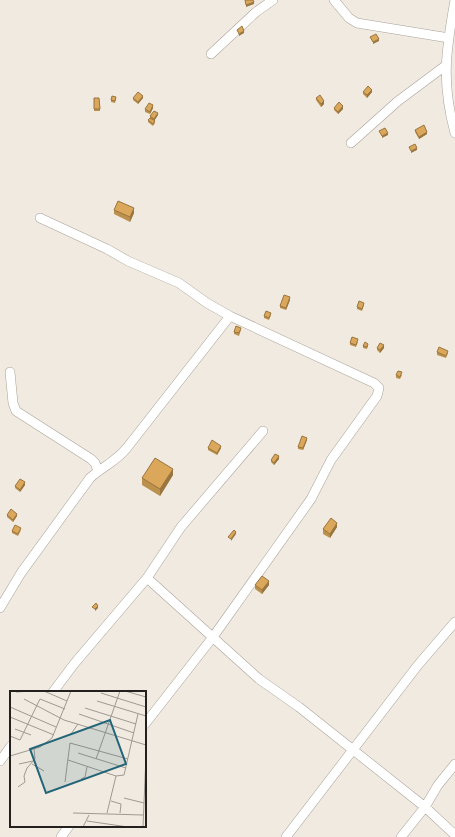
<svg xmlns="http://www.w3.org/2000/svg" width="455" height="837" viewBox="0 0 455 837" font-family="'Public Sans',sans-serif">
  <rect width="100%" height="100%" fill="#f1eae0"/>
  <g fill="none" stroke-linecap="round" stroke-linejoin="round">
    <g stroke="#a8a198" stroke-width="10">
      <path id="street" d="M334,0L349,18L357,23L449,38
        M455,0C446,50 441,82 455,133
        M211,54L256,12L273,0
        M351,143L398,101L445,66
        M40,218L107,249L128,261L179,283L207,303L230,316L374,383L379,388L377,396L331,460L311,499L213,637L145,724
        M10,372L13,403L16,411L91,459L95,463L98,471
        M147,578L259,679L299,707L425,807L455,835
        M0,608L21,573L90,478C102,467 115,462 126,449L230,316
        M53,692L74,664L147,578L181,527L263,431
        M0,761L11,746
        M61,837L69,826
        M286,837L418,665L455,622
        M401,837L425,807L438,785L455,764"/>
    </g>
    <use href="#street" stroke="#fff" stroke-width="9"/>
  </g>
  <path fill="#bc904d" d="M363,92H372L367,98L363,94Z
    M94,98H99L100,111H94Z
    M133,98H143L138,104L133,100Z
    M316,98L324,104L321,107L316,100Z
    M116,99L115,103L111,102V100Z
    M153,108L150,114L145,112V109Z
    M334,108L343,109L338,114L334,110Z
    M158,115L154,121L155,123L153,126L148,122V120L150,118V116Z
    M415,130L427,134L419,139L415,132Z
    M114,210L134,213L130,222L114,214Z
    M290,300L286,310L280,308V306Z
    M364,305L362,311L357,309V307Z
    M271,315L269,320L264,318V316Z
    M241,330L239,336L234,334V332Z
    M358,342L356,347L350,345V343Z
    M363,346H368L367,349L363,348Z
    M377,348H384L380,353L377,350Z
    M437,352L448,353L446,358L437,355Z
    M396,375H402L400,379L396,378Z
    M307,440L303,450L298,449V447Z
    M208,448H221L217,455L208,450Z
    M279,459L274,465L271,462V460Z
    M173,475L160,496L142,485V478Z
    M25,485L20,492L15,488V486Z
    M7,515L17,516L13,522L7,517Z
    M337,527L330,538L323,534V529Z
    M21,530L18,536L12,533V531Z
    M255,585H269L262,594L255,589Z"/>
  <path fill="#99753f" d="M254,2V4L246,7V5Z
    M244,31V33L239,36V34Z
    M379,39V41L373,44V42Z
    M372,90V92L367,98V95Z
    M143,96V98L138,104V102Z
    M324,101V104L321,107V104Z
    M153,105V108L150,114V112Z
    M343,106V109L338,114V112Z
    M158,113V115L154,121V119Z
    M427,132V134L419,139V137Z
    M388,133V135L382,138V136Z
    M417,148V150L411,153V151Z
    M134,208V213L130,222V217Z
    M290,297V300L286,310V308Z
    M384,345V348L380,353V350Z
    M307,438V440L303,450V448Z
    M221,446V448L217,455V453Z
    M279,456V459L274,465V463Z
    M173,469V475L160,496V489Z
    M25,482V485L20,492V490Z
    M17,514V516L13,522V520Z
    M337,523V527L330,538V534Z
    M236,532V534L231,541V539Z
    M269,581V585L262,594V590Z
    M98,606V608L95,611V609Z"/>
  <path fill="#dba75a" stroke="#99753f" d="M245,0H253L254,2L246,5Z
    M242,26L244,31L239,34L237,30Z
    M376,34L379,39L373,42L370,37Z
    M368,86L372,90L367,95L363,92Z
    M138,92L143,96L138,102L133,98Z
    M320,95L324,101L321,104L316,98Z
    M112,96L116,97L115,101L111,100Z
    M94,98H99L100,109H94Z
    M339,102L343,106L338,112L334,108Z
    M149,103L153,105L150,112L145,109Z
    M154,111L158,113L154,119L150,116Z
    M150,118L155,121L153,124L148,120Z
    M424,125L427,132L419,137L415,130Z
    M385,128L388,133L382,136L379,131Z
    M415,144L417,148L411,151L409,147Z
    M118,201L134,208L130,217L114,210Z
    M284,295L290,297L286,308L280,306Z
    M359,301L364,303L362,309L357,307Z
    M266,311L271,313L269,318L264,316Z
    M236,326L241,328L239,333L234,332Z
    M352,337L358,339L356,345L350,343Z
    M365,342L368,344L367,347L363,346Z
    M380,343L384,345L380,350L377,348Z
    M439,347L448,351L446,356L437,352Z
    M398,371L402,372L400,377L396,375Z
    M302,436L307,438L303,448L298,447Z
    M212,440L221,446L217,453L208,448Z
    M275,454L279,456L274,463L271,460Z
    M155,458L173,469L160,489L142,478Z
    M20,479L25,482L20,490L15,486Z
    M11,509L17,514L13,520L7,515Z
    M331,518L337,523L330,534L323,529Z
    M15,525L21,528L18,534L12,531Z
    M234,530L236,532L231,539L228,537Z
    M262,576L269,581L262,590L255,585Z
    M96,603L98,606L95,609L92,607Z"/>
  <g transform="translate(10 691)">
    <rect width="136" height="136" fill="#f1eae0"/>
    <path fill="none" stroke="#9f9992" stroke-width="1" d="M34,0L57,10M115,0L136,6M6,1L22,0M91,2L136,16M14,8L54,29L136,54M87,10L136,25M0,16L46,36M75,17L126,33M69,23L124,42M0,26L44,44M5,38L21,44M61,43L68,33M0,45L10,49L30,8L55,18M68,62L116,77M0,65L30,56L42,47L61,0M86,68L110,0M58,69L106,85L114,84L128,23M9,73L23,70M22,73L34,80M71,88L75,86L77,76M55,91L60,52L118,68M8,96L15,91L14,85L17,77L25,68L24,58M114,107L134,112M101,110L111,113L110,122M63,122L133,124M97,122L106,85M77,130L118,136M73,136L79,124M133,136L136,64"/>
    <path fill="#226478" fill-opacity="0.15" stroke="#226478" stroke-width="2" d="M100,29L116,73L36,102L20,58Z"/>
    <rect width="136" height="136" fill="none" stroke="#23201d" stroke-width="2"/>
  </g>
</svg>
